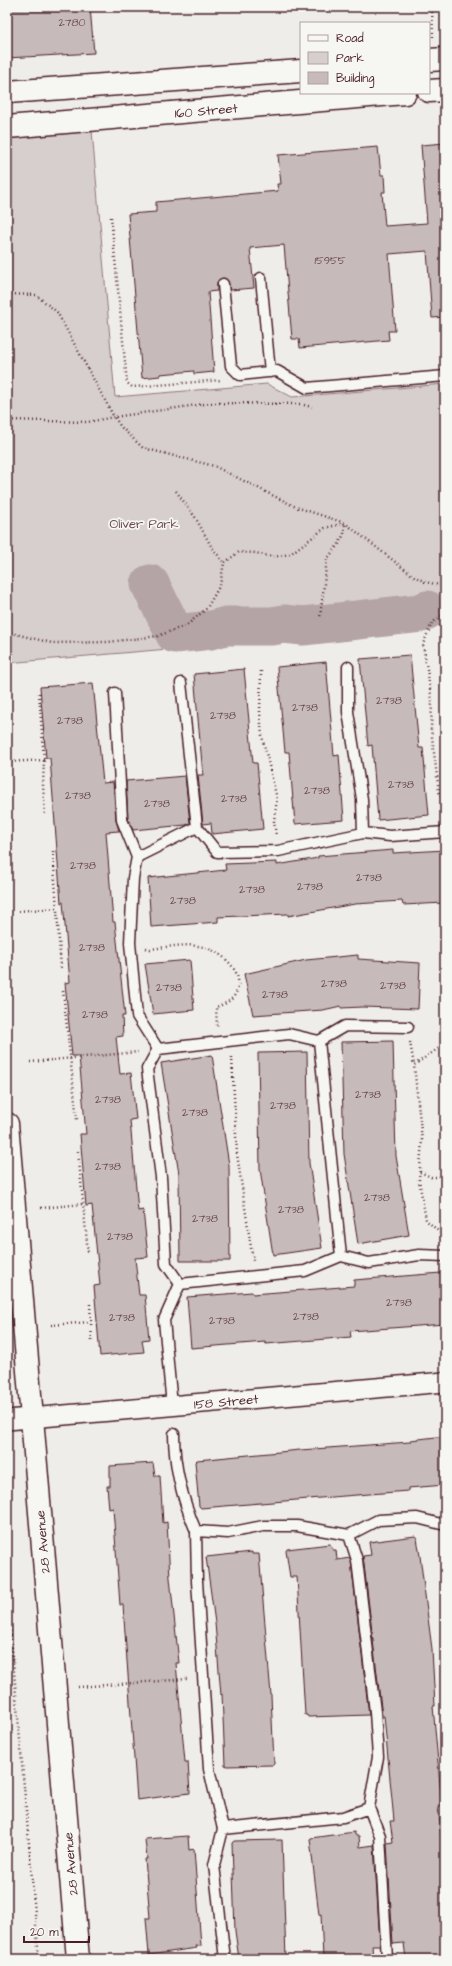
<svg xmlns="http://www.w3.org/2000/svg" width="452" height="1966" viewBox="0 0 452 1966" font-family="'Architects Daughter',sans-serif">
  <rect width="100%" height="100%" fill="#efedea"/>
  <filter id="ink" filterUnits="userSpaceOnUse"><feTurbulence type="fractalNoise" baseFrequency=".025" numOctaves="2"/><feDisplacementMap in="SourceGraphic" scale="8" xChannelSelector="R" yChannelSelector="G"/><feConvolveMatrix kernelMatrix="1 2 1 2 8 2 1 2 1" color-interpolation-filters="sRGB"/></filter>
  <g filter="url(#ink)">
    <path fill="#d7cfce" stroke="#90777c" d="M92,131L115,397L267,384L292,397L445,384V625L7,663V139Z"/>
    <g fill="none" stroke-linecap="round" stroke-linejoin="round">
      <path stroke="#b4a4a5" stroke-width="39" d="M150,584L175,634L211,630L226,626H272L284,624L303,626L421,613L427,610"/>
    </g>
    <path fill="#c6babb" stroke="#4a1f2b" d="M7,7H90L94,53L7,58Z
      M445,143V317L432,318L427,251L389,254L395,331H388L389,340L300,348L299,339H292L284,245L250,248L254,288L230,290L228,281L223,278L217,282V291L208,292L214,372L194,374V371L160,374V376L142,378L128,214L156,212V202L278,191L277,184H281L278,155L378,147L381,175H384L385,192H382L385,226L427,223L421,145Z
      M410,655L419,748H423L429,815L378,820L372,745L368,746L360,659Z
      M326,662L334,756L339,755L344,820L295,824L289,752H285L277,667Z
      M244,669L253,763H257L263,829L212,834L211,823L203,824L198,775H203L194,674Z
      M93,683L103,783L113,782L116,820L119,831L106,832L113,922H115L125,1016H122L123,1036L116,1037L120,1074L131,1073L136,1119L130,1120L138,1211L143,1210L148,1257L135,1258L139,1295H145L149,1339L142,1340L144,1352L100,1356L94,1286L100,1285L92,1205L86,1206L80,1134H86L79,1056H72L65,983L70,982L63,902L61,903L50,758H46L40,687Z
      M185,776L190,823L186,825L133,830L128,819L126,781Z
      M393,850V853L445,850V903L403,905L402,901L355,904L288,916V914L218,917V922L151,927L148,878L226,870L225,864L277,862V865L318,858V856Z
      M358,955V959L420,963L418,1009L363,1007L341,1008V1006L323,1010L253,1015L244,974L306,960Z
      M190,960L194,1010L153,1014L145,964Z
      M393,1041L396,1156L409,1235L358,1244L344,1154L341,1042Z
      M307,1052L309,1163L322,1248L273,1255L260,1169L258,1053Z
      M212,1055L229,1165L230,1261H180L179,1174L161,1063Z
      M441,1273L445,1324L350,1331L351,1337L266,1344L265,1342L191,1348L187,1297L252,1292L253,1294L354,1286V1280Z
      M445,1436V1485L408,1488V1491L344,1496L201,1508L199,1506L195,1462L197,1460L300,1450L410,1442V1440Z
      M153,1463L155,1476H160L163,1523L167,1522L170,1578L179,1663H176L185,1762H188L190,1793L137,1800L123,1605H120L113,1508L109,1509L107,1486H110V1466Z
      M415,1536L417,1538L420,1556L432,1649L435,1706H433L442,1807H438L445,1865V1959H406L404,1943L393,1944L387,1843L393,1842L390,1821H394L384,1716H382L363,1556L371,1555L369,1542Z
      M330,1544L333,1550H336L337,1560L350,1558L351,1561L369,1715L308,1717L307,1715H305L297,1577H290L286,1551L287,1549Z
      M252,1552V1554H259L271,1695L274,1764L273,1765L227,1766L225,1765L222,1694L221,1695L215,1623L206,1557Z
      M354,1832L356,1836H359L360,1847L374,1845L380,1945H372L373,1959H323L321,1914L319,1915L310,1839L311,1838Z
      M188,1836L189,1850L194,1849L201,1946H196L197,1948L149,1955L146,1918H150L145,1859H147L145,1839Z
      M282,1840L286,1959H239L235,1931L232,1843L234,1841Z"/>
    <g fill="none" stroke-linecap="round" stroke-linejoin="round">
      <g stroke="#4a1f2b" stroke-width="13">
        <path id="lane" d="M261,278L270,372
          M223,284L231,366L240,375L277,371L307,388L445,376
          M348,667V712L362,799L363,833
          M181,683L197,827
          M115,693L122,820L137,857L133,878L130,943L137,1016L158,1049L147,1069L161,1177L166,1264L180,1284L164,1320L172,1406
          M137,857L197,827L217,852L278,851L363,833L390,836L445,832
          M319,1041L341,1256
          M158,1049L289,1034L319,1041L345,1026L408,1027
          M180,1284L305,1271L341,1256L369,1263L419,1255L445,1256
          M174,1434C174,1468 183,1501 196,1531L228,1533L263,1526H297L349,1535L378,1520L417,1518L445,1525
          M196,1531L197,1581L209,1769L223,1829L214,1865L225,1959
          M369,1808L380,1836L387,1959
          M223,1829L343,1817L369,1808L378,1757L375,1712L357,1560L349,1535"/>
      </g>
      <g stroke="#4a1f2b" stroke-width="22">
        <path id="street" d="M7,1420L445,1382"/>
      </g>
      <g stroke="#4a1f2b" stroke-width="25">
        <path id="secondary" d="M429,60L445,59
          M429,91L445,90
          M7,92L301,71
          M7,127L405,93
          M7,1124L78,1959"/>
      </g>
      <path stroke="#4a1f2b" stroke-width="2.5" stroke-dasharray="1 3" stroke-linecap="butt" d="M432,8L433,37
        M111,217L127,383L132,387L222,380
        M7,294L36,295L57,312L114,417L88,422L7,420
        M300,404L211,403L114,417L121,427L143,448L214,466L296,507L345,523L344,534L339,544L327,559L320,618
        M304,405L312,407
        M176,491L195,517L211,546L224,563
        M445,614L432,623L423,644L432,701L431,729L439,792L445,805
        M7,632L52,643L108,642L158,636L187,625L207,608L220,585L224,563L239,552L256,553L273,557L290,554L325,528L345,523L412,575L425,582L445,586
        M261,671L260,712L262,736L277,799L274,821L276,836
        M39,693L44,760L43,785L45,816
        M7,762L44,760
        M53,851L61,969
        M19,911L57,908
        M146,948L150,949C168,947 186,943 203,947C222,951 249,975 234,996C230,1002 222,1005 216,1007L217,1026
        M63,991L77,1120
        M410,1042L414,1065
        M445,1044L414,1065L422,1140L419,1180L426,1220L445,1237
        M232,1057L237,1154L253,1261
        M30,1062L138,1052
        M78,1151L88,1253
        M420,1172L431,1177H445
        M41,1208L83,1204
        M90,1304L92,1341
        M51,1325L91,1322
        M7,1591L39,1959
        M78,1687L187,1679"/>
      <use href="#lane" stroke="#f6f6f2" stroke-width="10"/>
      <use href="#street" stroke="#f6f6f2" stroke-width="19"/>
      <use href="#secondary" stroke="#f6f6f2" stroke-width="22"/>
    </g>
  </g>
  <g text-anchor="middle" stroke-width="3.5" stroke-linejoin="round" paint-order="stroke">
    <g font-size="11" fill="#69464f">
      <text x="72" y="26">2780</text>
      <text x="330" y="264">15955</text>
      <text x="389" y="704">2738</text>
      <text x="305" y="711">2738</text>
      <text x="223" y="719">2738</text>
      <text x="70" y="724">2738</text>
      <text x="401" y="788">2738</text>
      <text x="317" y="794">2738</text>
      <text x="78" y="799">2738</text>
      <text x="234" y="802">2738</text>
      <text x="157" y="807">2738</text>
      <text x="83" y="869">2738</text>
      <text x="369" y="881">2738</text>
      <text x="310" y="890">2738</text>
      <text x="252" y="893">2738</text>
      <text x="183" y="904">2738</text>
      <text x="92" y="951">2738</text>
      <text x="334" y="987">2738</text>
      <text x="393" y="989">2738</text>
      <text x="169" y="991">2738</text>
      <text x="275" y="998">2738</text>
      <text x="95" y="1018">2738</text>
      <text x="368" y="1098">2738</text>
      <text x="108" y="1103">2738</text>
      <text x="283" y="1109">2738</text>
      <text x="195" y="1116">2738</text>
      <text x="108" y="1170">2738</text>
      <text x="377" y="1201">2738</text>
      <text x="291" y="1213">2738</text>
      <text x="205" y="1222">2738</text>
      <text x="120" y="1240">2738</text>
      <text x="399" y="1306">2738</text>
      <text x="306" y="1320">2738</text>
      <text x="122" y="1321">2738</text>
      <text x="222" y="1324">2738</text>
    </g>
    <g font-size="13" fill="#4a1f2b" stroke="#f6f6f2">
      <text transform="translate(206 110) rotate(-5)" y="5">160 Street</text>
      <text transform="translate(226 1401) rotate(-5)" y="5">158 Street</text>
      <text transform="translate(42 1542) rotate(-95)" y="5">28 Avenue</text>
      <text transform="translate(70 1864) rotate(-95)" y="5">28 Avenue</text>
    </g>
    <g font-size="13" fill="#6d4b54" stroke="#f6f6f2">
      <text x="144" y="528">Oliver Park</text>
    </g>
  </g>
  <rect width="452" height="1966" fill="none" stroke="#f6f6f2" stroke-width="24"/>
  <rect x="12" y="12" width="428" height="1942" fill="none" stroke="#4a1f2b" stroke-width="1.5" filter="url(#ink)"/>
  <rect x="300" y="22" width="130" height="72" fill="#f6f6f2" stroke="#b1a0a2"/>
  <rect x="308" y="35" width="20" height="6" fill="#f6f6f2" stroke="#b1a0a2"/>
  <text x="336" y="42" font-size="12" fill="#4a1f2b">Road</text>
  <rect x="308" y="52" width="20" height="12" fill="#d7cfce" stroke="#b1a0a2"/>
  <text x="336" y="62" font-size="12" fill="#4a1f2b">Park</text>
  <rect x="308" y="72" width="20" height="12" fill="#c6babb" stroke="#b1a0a2"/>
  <text x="336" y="82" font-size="12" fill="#4a1f2b">Building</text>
  <path d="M24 1936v6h65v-6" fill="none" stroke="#4a1f2b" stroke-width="2"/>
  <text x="30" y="1936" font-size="12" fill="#4a1f2b" stroke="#f6f6f2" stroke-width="3" paint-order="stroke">20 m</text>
</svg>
